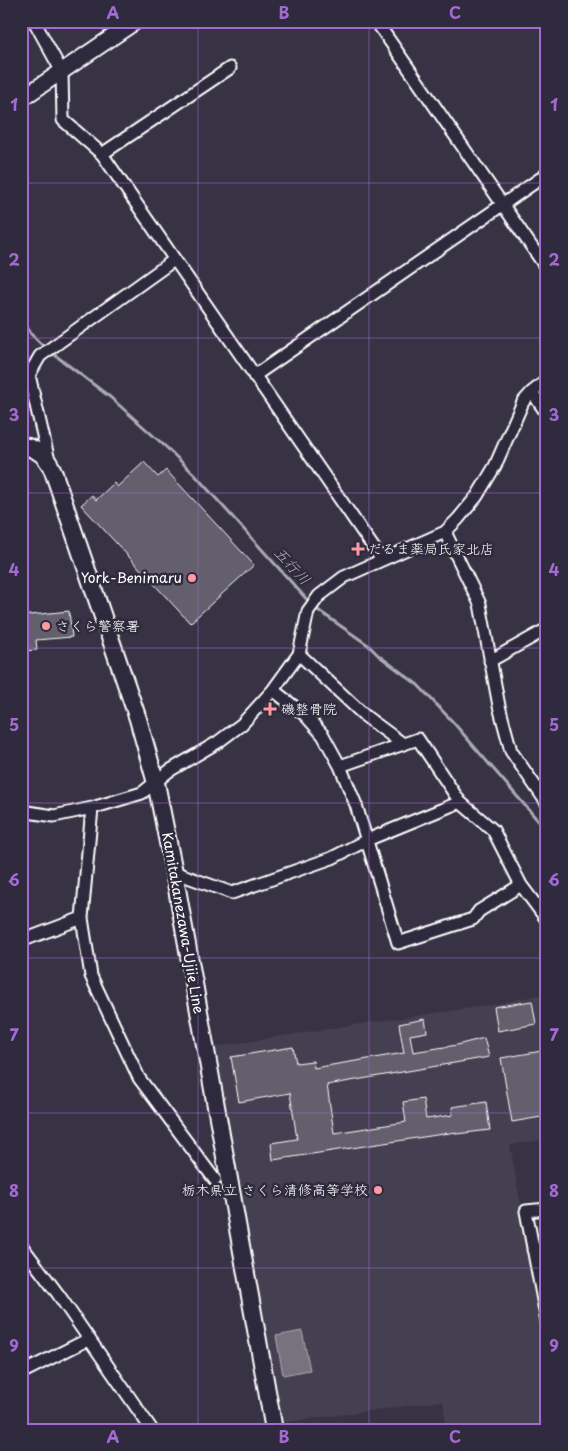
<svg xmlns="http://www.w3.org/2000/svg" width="568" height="1451" viewBox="0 0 568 1451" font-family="'Playpen Sans','Klee One',sans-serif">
  <rect width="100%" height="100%" fill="#373345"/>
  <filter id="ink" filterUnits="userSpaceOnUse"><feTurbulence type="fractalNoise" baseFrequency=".02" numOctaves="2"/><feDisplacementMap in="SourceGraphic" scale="10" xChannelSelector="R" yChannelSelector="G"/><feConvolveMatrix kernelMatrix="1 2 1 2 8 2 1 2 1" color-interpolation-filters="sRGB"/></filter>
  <g filter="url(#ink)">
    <path fill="#444051" d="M545,994L547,1005V1139L510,1145L547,1352V1426L545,1430H447L443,1401L279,1423L245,1236L215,1047L326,1029L491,1005Z"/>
    <path fill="#76737f" stroke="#adabb2" d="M302,1331L310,1370L283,1375L276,1336Z"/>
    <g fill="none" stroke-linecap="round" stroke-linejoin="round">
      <path stroke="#adabb2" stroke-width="3" d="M21,316L31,334L43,346L110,397L166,447L194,474L310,603
        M315,608L368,645L378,655L418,685L452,721L547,831"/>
    </g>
    <path fill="#635f6d" stroke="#fff" d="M144,462L158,477L166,470L254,565L190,623L81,505L92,495L96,500L114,483L117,487Z
      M69,611L72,637L36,640L37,650L21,651V616Z
      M532,1001L536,1024L498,1031L494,1007Z
      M425,1019L427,1032L410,1035L413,1052L457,1045L484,1038L489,1057L327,1085L334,1133L406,1122L403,1102L423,1099L426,1119L453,1115L452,1107L486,1102L490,1130L456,1134V1132L273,1160L271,1143L297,1139L290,1093L239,1102L231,1057L293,1047L296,1063L313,1061L314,1068L404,1053L399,1024Z
      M542,1051L547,1075V1116L512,1122L501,1058Z"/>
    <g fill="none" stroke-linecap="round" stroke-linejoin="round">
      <g stroke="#fff" stroke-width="15">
        <path id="minor" d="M34,21L62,72L63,120L102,154L382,560
          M376,21L547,269
          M102,154L230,68
          M254,376L547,174
          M532,392L547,414
          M49,461L29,375L40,356L174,260
          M445,532L480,604L499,706L511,751L547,803
          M299,654L365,716L403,744
          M490,661L547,629
          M273,690L305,715L323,735L340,766L356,805L398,943L473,919L479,911L521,885L547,920
          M340,766L418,739L460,802
          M92,808L82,918L91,976L139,1078L215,1180
          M21,811L54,816L92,808L142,793L169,771L218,742L242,724L273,690L299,654L308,611L319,596L344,577L445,532L458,519L477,496L495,466L523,402L532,392L547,380
          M174,872L232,893L332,858L367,840L460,802L493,830L521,885
          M21,941L82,918
          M547,1209L526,1211L547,1321
          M21,1245L58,1294L152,1430
          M533,1250L547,1248
          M21,1373L89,1339"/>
      </g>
      <g stroke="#fff" stroke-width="19">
        <path id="tertiary" d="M21,99L136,21"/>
      </g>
      <g stroke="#fff" stroke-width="20">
        <path id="secondary" d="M21,445C38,449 46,455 53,471L138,719L156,783L174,872L274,1430"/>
      </g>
      <use href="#minor" stroke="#2f2a3d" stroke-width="11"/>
      <use href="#tertiary" stroke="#2f2a3d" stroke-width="15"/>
      <use href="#secondary" stroke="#2f2a3d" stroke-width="16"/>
    </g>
  </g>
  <path fill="none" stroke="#a36bd2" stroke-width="1" stroke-opacity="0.55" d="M198,21V1430M369,21V1430M21,183H547M21,338H547M21,493H547M21,648H547M21,803H547M21,958H547M21,1113H547M21,1268H547"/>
  <g fill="#ff9aa2" stroke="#2f2a3d" stroke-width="2">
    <path d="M355.5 541.5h5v5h5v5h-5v5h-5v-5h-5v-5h5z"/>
    <circle cx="192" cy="578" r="5"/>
    <circle cx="46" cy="626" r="5"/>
    <path d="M267.5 701.5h5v5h5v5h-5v5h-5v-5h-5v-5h5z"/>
    <circle cx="378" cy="1190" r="5"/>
  </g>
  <g text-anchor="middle" stroke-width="5" stroke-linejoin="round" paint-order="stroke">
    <g font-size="14" fill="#fff" stroke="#2f2a3d" text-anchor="start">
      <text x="368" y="554">だるま薬局氏家北店</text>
      <text x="182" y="583" text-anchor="end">York-Benimaru</text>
      <text x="56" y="631">さくら警察署</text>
      <text x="281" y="714">磯整骨院</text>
      <text x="368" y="1195" text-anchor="end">栃木県立 さくら清修高等学校</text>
    </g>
    <g font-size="14" fill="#fff" stroke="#2f2a3d">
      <text transform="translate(183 923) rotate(80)" y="5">Kamitakanezawa-Ujiie Line</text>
    </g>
    <g font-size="15" font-style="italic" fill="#b4b2b9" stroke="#2f2a3d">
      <text transform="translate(292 566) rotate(47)" y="5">五行川</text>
    </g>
  </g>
  <rect width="568" height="1451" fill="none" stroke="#2f2a3d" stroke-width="55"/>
  <rect x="28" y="28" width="512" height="1396" fill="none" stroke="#a36bd2" stroke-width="2"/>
  <g font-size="16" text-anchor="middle" font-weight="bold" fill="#a36bd2">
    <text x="113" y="19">A</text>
    <text x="284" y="19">B</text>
    <text x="455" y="19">C</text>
    <text x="14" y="111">1</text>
    <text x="554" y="111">1</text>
    <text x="14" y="266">2</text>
    <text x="554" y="266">2</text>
    <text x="14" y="421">3</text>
    <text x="554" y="421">3</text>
    <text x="14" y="576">4</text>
    <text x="554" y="576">4</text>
    <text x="14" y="731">5</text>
    <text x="554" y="731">5</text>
    <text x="14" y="886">6</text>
    <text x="554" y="886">6</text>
    <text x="14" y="1041">7</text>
    <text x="554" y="1041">7</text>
    <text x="14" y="1197">8</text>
    <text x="554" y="1197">8</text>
    <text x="14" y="1352">9</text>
    <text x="554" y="1352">9</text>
    <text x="113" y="1443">A</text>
    <text x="284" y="1443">B</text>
    <text x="455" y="1443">C</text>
  </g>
</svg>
